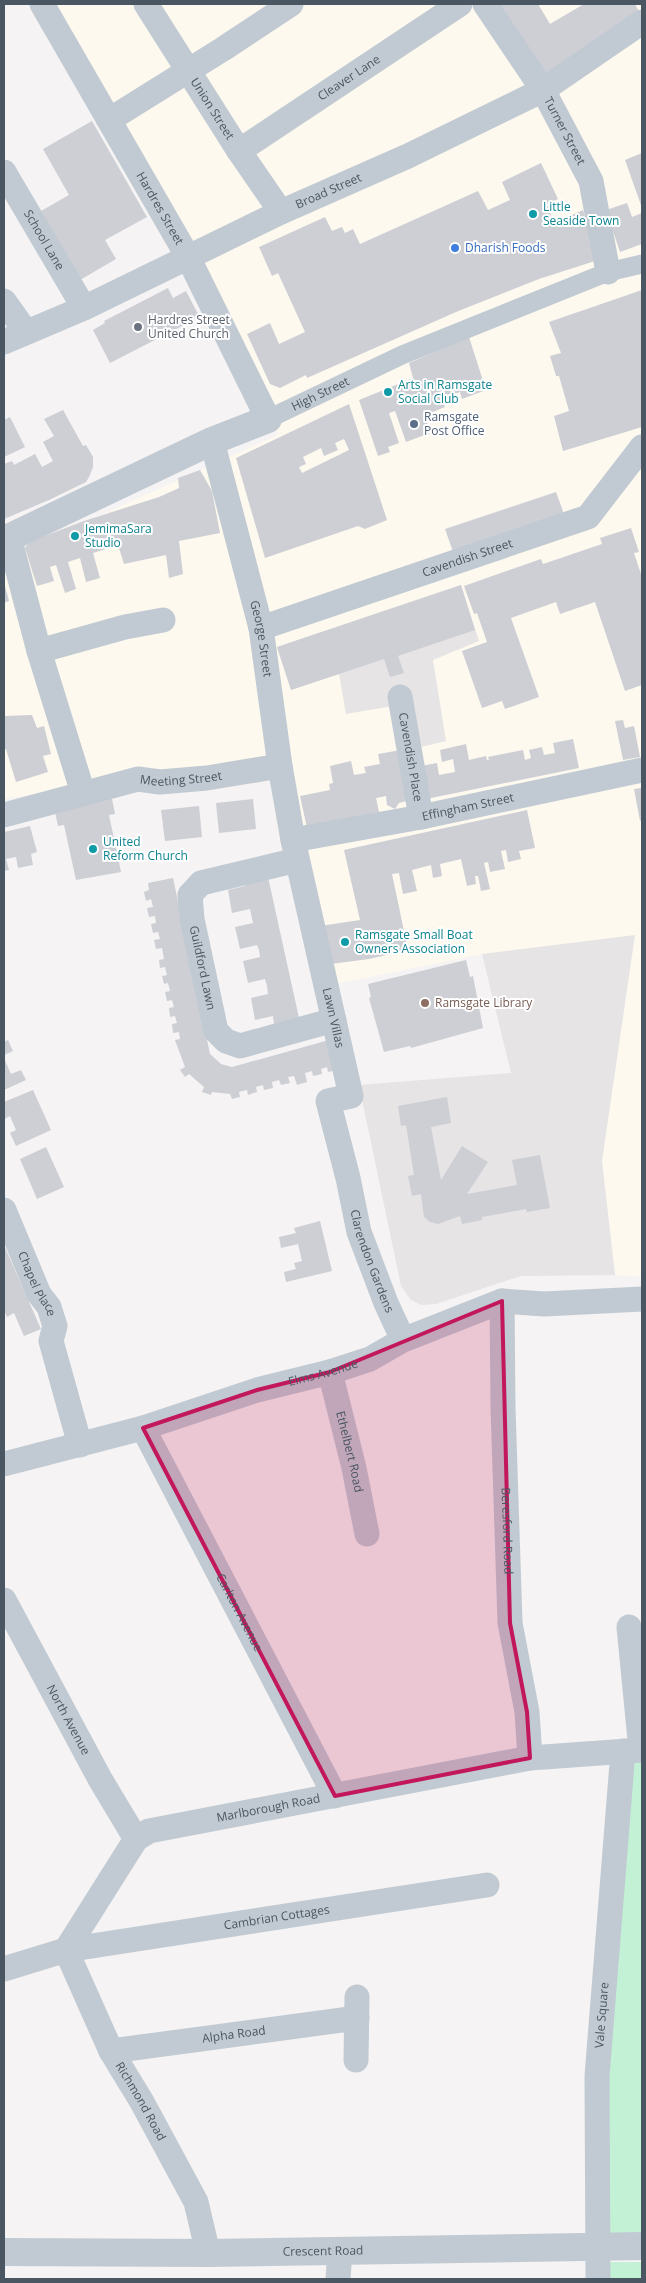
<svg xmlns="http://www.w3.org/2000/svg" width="646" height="2283" viewBox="0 0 646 2283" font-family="'Open Sans',sans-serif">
  <rect width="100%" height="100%" fill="#f5f3f3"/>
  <path fill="#fdf9ef" d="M49,4H642V1277L615,1275L602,1161L610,1095L483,954L335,984L283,769L101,784L4,799V559L278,435L194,247Z"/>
  <path fill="#e6e4e5" d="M461,585L479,641L433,660L446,741L417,748L393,706L346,714L339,674L291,690L277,647Z
    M635,935L602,1161L615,1275L521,1276L436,1304L421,1305L411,1300L401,1286L359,1085L511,1073L482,954Z"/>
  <path fill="#c3f1d5" d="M642,1762V2240L604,2243L605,2078L632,1763Z
    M610,2262H642V2279H610Z"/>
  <path fill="#cdcfd5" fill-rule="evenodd" d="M497,4H538L550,24L584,4H635L642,17L543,82Z
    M92,121L147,217L105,240L116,259L80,280L41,211L69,195L43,149Z
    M642,153V208L625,160Z
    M541,163L558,199L547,204L554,223L583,210L598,260L539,279L456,312L307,378L306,375L280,388L270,384L247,334L270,323L279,344L305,332L278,273L272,276L259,247L325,217L332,231L342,227L345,233L353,229L360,244L478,191L488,210L510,200L502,182Z
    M627,203L632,217L642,213V244L620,252L606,210Z
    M168,288L173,298L186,291L199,316L186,323L184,318L181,320L184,325L110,363L93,330L105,323L104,321Z
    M642,290V427L563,451L554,416L569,411L559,376H556L550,356L561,353L549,322Z
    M469,337L486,390L462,399L460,392L442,398L445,407L425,415L430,433L406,442L395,411L389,413L399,443L388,447L390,452L378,456L359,400L413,378L409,363Z
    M349,404L387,520L365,529L358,526L265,558L236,458ZM344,439L349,450L302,473L299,467L306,464L303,457L321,448L324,456L338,450L335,443Z
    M63,410L83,446L86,445L93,457V467L89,477L86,482L49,500L4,519V464L12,461L14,465L35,454L42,467L53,461L43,442L54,436L44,419Z
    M10,417L25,447L4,457V420Z
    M200,470L212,491L220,533L179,541L183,574L169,578L166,555L124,564L118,545L93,553L100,578L86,582L80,558L68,562L76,589L65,593L56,565L50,567L54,581L37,586L25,548L29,542L84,521L159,497L179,488L178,478Z
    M556,492L564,514L453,552L445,529Z
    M631,528L639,552L634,553L642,577V685L625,691L595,602L560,614L556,602L511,618L539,697L505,709L502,701L482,708L462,651L487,642L477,613L474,614L464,586L541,559L543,564L602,544L600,538Z
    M4,582L9,601L4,603Z
    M461,585L475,630L398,656L404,673L390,677L384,659L291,690L277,647Z
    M32,715L37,728L44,726L51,754L43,756L48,772L16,782L6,749H4V716Z
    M623,720L625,728L634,726L640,757L623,760L615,721Z
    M573,739L579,768L426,799L421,766L437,763L439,775L455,772L453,759L442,762L440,750L466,744L469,760L486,756L487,760H489L488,757L523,750L525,760L531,758L529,750L542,747L544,755L555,753L553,743Z
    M401,750L410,800L399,803L395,809L387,805L386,796L376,798L379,812L307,828L300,796L330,790L329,784L333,783L330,766L351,761L354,775L366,773L364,767L380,764L378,754Z
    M642,788V820L640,821L634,789Z
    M111,794L115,814L109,815L121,872L76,880L64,825L58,826L54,807Z
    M253,799L256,829L219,833L216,803Z
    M199,806L202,837L165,841L161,810Z
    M527,810L535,848L519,851L521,859L508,862L506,850L501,851L505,869L490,872L488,862L484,863L490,889L481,891L478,876H475L476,884L467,886L461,859L440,864L442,876L433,878L431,865L412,870L417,891L403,894L399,873L392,874L408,950L369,959L331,964L320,926L360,920L344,850Z
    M30,826L37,852L31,854L33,865L18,868L16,857L6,859L9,870L4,871V832Z
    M268,877L299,1018L274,1024L273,1016L255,1020L251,998L268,994L267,986L265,979L248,983L243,961L260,957L259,950L257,945L240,949L235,927L253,923L250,909L232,913L228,890L245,886L244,882Z
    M173,878L210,1054L221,1064L232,1067L329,1040L337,1070L328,1072L327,1067L321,1069L322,1074L313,1076L312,1071L305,1073L307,1082L297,1085L294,1076L288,1077L290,1083L281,1085L279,1080L272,1082L273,1088L264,1090L263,1085L256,1087L257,1092L248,1095L247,1090L239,1092L240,1097L232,1099L230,1094L212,1092L211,1095L202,1092L204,1087L189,1074L185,1077L180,1070L185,1067L175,1040L180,1039L179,1032L173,1033L172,1024L177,1023L175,1016L170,1017L169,1008L174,1007L172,1000L167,1001L165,992L170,991L168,983L164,984L162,976L167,975L165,967L160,968L159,960L164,959L162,948L156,949L154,940L160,939L158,932L153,933L151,924L156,923L155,916L149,917L147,908L153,907L151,899L146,901L144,892L149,890L148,883Z
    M466,960L470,977L473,976L483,1028L411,1048L410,1046L384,1052L369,998L371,997L368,984Z
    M8,1040L13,1051L4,1055V1042Z
    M4,1058L11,1074L21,1070L26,1080L4,1090Z
    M33,1090L51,1130L16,1146L10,1133L16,1130L10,1116L4,1119V1102Z
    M447,1097L451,1123L431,1127L441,1180L462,1146L488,1162L467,1194L517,1185L512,1160L540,1155L550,1208L527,1212L526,1209L482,1217V1220L462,1224L460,1216L438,1224L430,1222L424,1217L421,1194L412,1196L408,1176L414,1175L406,1125L401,1126L398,1106Z
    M46,1147L64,1187L37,1199L20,1159Z
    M320,1221L332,1271L286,1282L284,1272L296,1269L294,1263L302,1261L298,1244L281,1248L279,1237L296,1233L294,1228Z
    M4,1245L41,1329L24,1336L14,1313L7,1317L4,1310Z"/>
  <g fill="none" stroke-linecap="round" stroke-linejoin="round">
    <path stroke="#c1cad2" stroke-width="19" id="s1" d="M268,419L402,355L608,272L642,264"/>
    <g stroke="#c1cad2" stroke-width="25">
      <path id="s2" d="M42,4L188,257L268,419"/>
      <path id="s3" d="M146,4L239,151L281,212"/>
      <path id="s4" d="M485,4L543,90L591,181L608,272"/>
      <path d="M109,120L223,49L291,4"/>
      <path id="s5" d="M239,151L460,4"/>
      <path id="s6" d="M4,172L84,308"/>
      <path d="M4,301L26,332"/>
      <path id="s7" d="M4,342L84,308L281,212L408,156L543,90L642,22"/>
      <path id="s8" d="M212,441L261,628L280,766L293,840L351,1096L328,1101L348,1178L359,1232L386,1303L403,1340"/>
      <path d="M9,537L39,651L83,793"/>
      <path id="s9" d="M261,628L588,517L642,447"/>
      <path d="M39,651L125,627L163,620"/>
      <path id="s10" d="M400,697L421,817"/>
      <path id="s11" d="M4,815L138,779L160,782L207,778L280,766"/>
      <path id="s12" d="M293,840L421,817L642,770"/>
      <path id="s13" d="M297,860L201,883L190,895L192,919L216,1031L226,1041L240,1046L334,1020"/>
      <path id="s14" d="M4,1210L39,1294L49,1307L55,1326L51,1341L80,1445"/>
      <path id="s15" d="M502,1301L503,1408L510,1623L527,1712L530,1758"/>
      <path id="s16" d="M330,1372L354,1468L367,1534"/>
      <path id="s17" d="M143,1428L335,1796"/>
      <path id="s18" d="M4,1464L143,1428L257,1390L330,1372L370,1359L403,1340L502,1301L544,1304L642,1299"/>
      <path id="s19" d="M4,1600L100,1779L136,1839"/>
      <path d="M629,1627L641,1750"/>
      <path id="s20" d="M66,1950L136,1839L149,1831L530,1758L642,1750"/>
      <path id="s21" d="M66,1950L111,2051L142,2102L196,2202L208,2253"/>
      <path id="s22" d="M4,1969L66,1950L487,1885"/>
      <path id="s23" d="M111,2051L357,2018"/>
      <path d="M356,2060L357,1997"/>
      <path d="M338,2279L340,2250"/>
      <path id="s24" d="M598,2279L597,2076L623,1751"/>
    </g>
    <g stroke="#c1cad2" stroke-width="28">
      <path d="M4,540L212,441L268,419"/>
      <path id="s25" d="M4,2252L208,2253L642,2246"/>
    </g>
  </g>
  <path fill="#c2185b" fill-opacity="0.2" stroke="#c2185b" stroke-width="4" stroke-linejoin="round" d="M502,1301L510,1623L527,1712L530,1758L335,1796L143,1428L257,1390L330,1372Z"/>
  <g fill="#0f9aa8" stroke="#fff" stroke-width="2">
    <circle cx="533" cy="214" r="5"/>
    <circle cx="388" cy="392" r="5"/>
    <circle cx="75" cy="536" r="5"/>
    <circle cx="93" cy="849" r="5"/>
    <circle cx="345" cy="942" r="5"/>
  </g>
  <circle fill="#3f7fe0" stroke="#fff" stroke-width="2" cx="455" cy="248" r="5"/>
  <circle fill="#6b7280" stroke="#fff" stroke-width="2" cx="138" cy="327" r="5"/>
  <circle fill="#5c6f8a" stroke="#fff" stroke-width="2" cx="414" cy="424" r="5"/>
  <circle fill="#8d6e63" stroke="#fff" stroke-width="2" cx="425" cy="1003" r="5"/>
  <g text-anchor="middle" stroke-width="4" stroke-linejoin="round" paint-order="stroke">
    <g font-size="12" fill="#4a5661" stroke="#fff">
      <text dy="4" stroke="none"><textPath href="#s5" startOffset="132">Cleaver Lane</textPath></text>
      <text dy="4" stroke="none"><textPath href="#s3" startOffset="124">Union Street</textPath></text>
      <text dy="4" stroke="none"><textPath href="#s4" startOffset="150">Turner Street</textPath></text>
      <text dy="4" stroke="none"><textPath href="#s7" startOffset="358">Broad Street</textPath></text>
      <text dy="4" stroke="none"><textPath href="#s2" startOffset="236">Hardres Street</textPath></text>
      <text dy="4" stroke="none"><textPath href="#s6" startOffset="79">School Lane</textPath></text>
      <text dy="4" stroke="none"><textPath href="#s1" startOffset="58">High Street</textPath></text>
      <text dy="4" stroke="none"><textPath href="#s9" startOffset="218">Cavendish Street</textPath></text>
      <text dy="4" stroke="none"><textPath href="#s8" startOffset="204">George Street</textPath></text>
      <text dy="4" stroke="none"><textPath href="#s10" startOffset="61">Cavendish Place</textPath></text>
      <text dy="4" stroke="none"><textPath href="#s11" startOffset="182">Meeting Street</textPath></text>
      <text dy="4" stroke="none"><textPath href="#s12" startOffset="178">Effingham Street</textPath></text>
      <text dy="4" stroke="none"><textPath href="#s13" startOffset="189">Guildford Lawn</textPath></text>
      <text dy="4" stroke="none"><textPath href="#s8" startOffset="590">Lawn Villas</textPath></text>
      <text dy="4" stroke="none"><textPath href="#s8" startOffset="860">Clarendon Gardens</textPath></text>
      <text dy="4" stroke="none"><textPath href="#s14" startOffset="81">Chapel Place</textPath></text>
      <text dy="4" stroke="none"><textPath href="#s18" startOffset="332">Elms Avenue</textPath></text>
      <text dy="4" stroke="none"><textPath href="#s16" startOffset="82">Ethelbert Road</textPath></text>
      <text dy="4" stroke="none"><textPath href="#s15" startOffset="230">Beresford Road</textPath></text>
      <text dy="4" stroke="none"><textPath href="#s17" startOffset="208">Carlton Avenue</textPath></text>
      <text dy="4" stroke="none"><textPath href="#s19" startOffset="136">North Avenue</textPath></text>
      <text dy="4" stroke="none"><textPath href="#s20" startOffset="268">Marlborough Road</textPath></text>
      <text dy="4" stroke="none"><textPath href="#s22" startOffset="278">Cambrian Cottages</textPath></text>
      <text dy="4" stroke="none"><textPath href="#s24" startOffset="264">Vale Square</textPath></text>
      <text dy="4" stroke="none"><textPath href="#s23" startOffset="124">Alpha Road</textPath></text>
      <text dy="4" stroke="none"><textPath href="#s21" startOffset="169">Richmond Road</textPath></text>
      <text dy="4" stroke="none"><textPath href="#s25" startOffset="319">Crescent Road</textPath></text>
    </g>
    <g font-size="12" fill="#0d838f" stroke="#fff" text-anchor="start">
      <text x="543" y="211">Little<tspan x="543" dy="14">Seaside Town</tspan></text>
      <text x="398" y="389">Arts in Ramsgate<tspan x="398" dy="14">Social Club</tspan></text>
      <text x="85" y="533">JemimaSara<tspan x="85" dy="14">Studio</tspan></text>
      <text x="103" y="846">United<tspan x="103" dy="14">Reform Church</tspan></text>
      <text x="355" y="939">Ramsgate Small Boat<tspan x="355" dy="14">Owners Association</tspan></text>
    </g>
    <g font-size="12" fill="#366cbe" stroke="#fff" text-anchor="start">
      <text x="465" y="252">Dharish Foods</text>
    </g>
    <g font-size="12" fill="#5b616d" stroke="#fff" text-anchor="start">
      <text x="148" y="324">Hardres Street<tspan x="148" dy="14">United Church</tspan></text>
    </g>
    <g font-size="12" fill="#4e5e75" stroke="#fff" text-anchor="start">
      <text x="424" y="421">Ramsgate<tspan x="424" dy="14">Post Office</tspan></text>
    </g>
    <g font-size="12" fill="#785e54" stroke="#fff" text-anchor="start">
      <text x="435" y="1007">Ramsgate Library</text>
    </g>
  </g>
  <rect width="646" height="2283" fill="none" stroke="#4a5661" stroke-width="10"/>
</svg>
